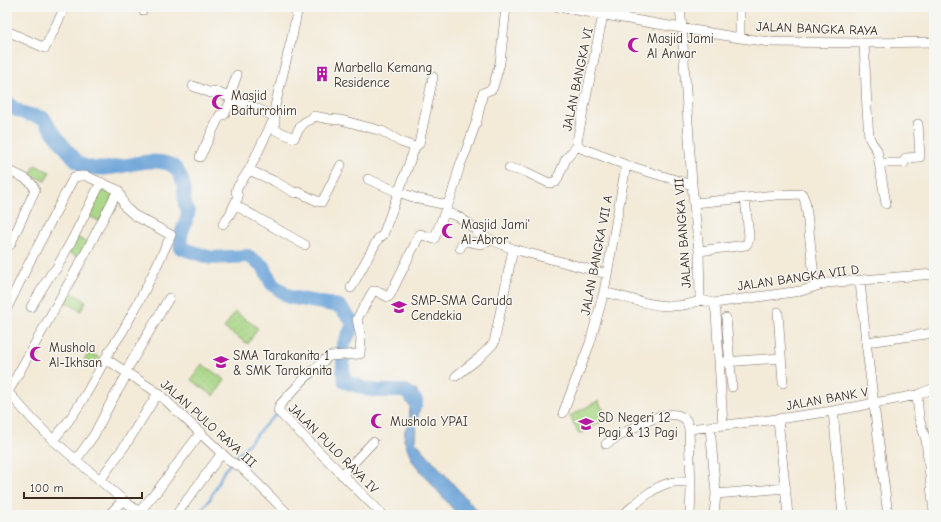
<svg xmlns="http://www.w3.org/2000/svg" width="941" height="522" viewBox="0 0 941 522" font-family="'Comic Neue',sans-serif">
  <defs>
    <pattern id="green-dots" width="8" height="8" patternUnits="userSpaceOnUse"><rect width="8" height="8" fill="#a7d684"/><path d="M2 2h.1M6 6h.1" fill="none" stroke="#91b872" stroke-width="1.8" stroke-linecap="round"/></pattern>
  </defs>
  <rect width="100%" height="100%" fill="#f6f6f2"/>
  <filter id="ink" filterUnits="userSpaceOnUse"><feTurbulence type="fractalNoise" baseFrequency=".025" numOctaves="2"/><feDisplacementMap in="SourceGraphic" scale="8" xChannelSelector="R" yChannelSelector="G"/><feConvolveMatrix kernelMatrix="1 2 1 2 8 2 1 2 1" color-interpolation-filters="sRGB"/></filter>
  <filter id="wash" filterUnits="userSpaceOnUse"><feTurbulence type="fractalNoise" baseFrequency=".012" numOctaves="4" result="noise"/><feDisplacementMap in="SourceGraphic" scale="16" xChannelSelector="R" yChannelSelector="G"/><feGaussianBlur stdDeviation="0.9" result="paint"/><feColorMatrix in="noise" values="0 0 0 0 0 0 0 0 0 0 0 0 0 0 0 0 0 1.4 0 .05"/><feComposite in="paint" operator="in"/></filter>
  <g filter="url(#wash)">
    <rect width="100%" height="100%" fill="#f3ead8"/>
    <path fill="url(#green-dots)" stroke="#718051" d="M235,312L258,328L248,344L224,328Z
      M202,364L225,380L214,396L191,380Z"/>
    <path fill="#a7d684" stroke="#718051" d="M35,165L50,172L45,181L31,174Z
      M101,184L116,191L101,222L87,215Z
      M77,237L87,243L80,258L69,253Z
      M70,292L86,301L81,311L65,302Z
      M90,352L104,361L99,370L84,360Z
      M598,401L608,418L579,434L570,416Z"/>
    <path fill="#69a2d8" stroke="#52667b" d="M407,384L417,391L421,403L416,425L415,441L481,515H458L413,462L404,440L405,430L409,422L410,407L405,399V391Z"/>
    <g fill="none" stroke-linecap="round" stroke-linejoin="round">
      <path stroke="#69a2d8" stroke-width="2.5" d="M198,515L210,499L224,471L269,421L277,414"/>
      <path stroke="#69a2d8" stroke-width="14" d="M7,101C14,113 31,115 44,118C47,125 75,162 82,165C111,177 142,154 169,164C176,166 181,176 183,183C185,189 184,197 185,204C186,208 189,212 188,215C184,229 179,232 181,248L211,258L248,256L263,266L272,284L289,297L339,306L354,323L343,346V370L345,382C352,383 359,387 366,389C378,392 392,391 405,391L416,401V404"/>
    </g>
  </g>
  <g filter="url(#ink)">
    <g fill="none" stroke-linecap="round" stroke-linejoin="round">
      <g stroke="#7b6d5f" stroke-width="10">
        <path id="minor" d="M298,7L292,37L275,106V130L294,138C297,132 302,121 310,120L314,116L329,119L341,120L382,131L401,142L415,147
          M558,7L740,38L771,42L864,43L934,42
          M680,7L682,29L692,185L699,251L700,297L701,300L714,303L801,291L826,283L934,274
          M143,10L145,7
          M7,31L45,48L65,7
          M740,38V7
          M864,43L867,109L869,137L872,143L877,150L886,204
          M193,86L211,93L213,91L229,97L237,75
          M229,97L274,116
          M578,145L577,141L603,15
          M578,145L581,148L626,165L692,185
          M200,157L220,115H224L232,99
          M879,163H904L906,158L920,157L918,124
          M509,168L526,172L549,183L556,182L566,159L578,145
          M7,170C16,174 32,179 35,190L10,245
          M249,170L274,181L295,193L298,192L317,201L322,202L341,165
          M368,179L398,192L419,199L447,205
          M694,203L776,195L802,194L805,201L807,213L815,286
          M235,205L305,245
          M445,212L457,216L468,223L482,236L513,249L607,274
          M223,224L230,214L238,197L236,192L237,188L249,170L273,121
          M460,248L462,243L466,241L481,244L492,240
          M699,251L746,245L748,242L749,236L745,198
          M860,281L866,342L888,515
          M351,288L378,239L383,235L415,147L419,144L433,77
          M604,292C637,300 669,314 701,300
          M714,303L716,312L723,425
          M31,307L40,292L51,274L56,269L73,238L101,182
          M7,308L28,265L74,177L81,176H86L118,190
          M778,312L783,383
          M726,318L732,387
          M866,342L934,333
          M106,359L158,393L231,462L241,467L289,515
          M724,362L781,358
          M126,371L169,298
          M456,376L479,358L494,343L513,249
          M7,391L33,420L53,440L123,500L139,512L158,490L201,432
          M8,392L85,254L118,190
          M917,395L919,418L926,440L934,512
          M833,411L843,515
          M563,413L590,343L604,292L626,165
          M778,419L788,515
          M710,427L716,494L714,515
          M689,429L778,419L833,411L917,395L934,388
          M53,440C78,412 93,382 110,350C115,342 121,335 125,327C142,297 157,266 171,235L134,215L125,207L118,190
          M606,444C623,434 669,402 686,420C688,423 688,426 689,429L691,490L690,515
          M76,460L94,435L111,402L128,373
          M342,475L373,442
          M100,480L126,444L158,393
          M716,494L786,488
          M109,515L123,500
          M176,515L222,453
          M383,515L278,411L280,405L304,379L329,356L360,354L361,338L357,319L373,291H376L388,297L390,295L420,234L434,239L452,194L460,165L466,151L477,120L482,96L483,93L492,89L493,87L500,63L506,7
          M623,515C637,503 651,488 669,483C676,481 684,482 691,482"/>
      </g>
      <use href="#minor" stroke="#fff" stroke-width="9"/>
    </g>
  </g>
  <defs>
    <g id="mosque-bare" transform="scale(1.2)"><path d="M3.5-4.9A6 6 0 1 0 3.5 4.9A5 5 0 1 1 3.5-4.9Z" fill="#b5179e" stroke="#f6f6f2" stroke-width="2.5" paint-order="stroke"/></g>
    <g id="building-bare" transform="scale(1.2)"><path d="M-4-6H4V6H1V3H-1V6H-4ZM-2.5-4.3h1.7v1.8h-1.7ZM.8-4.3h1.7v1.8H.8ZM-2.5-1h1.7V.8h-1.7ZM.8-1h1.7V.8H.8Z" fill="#b5179e" stroke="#f6f6f2" stroke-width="2.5" paint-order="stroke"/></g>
    <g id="school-bare" transform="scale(1.2)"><path d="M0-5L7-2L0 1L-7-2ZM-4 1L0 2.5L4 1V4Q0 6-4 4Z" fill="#b5179e" stroke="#f6f6f2" stroke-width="2.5" paint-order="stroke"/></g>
  </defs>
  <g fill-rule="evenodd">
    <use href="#mosque-bare" x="635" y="45"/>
    <use href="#building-bare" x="322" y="74"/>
    <use href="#mosque-bare" x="219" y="102"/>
    <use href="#mosque-bare" x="449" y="231"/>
    <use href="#school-bare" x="399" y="307"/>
    <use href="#mosque-bare" x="37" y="354"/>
    <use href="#school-bare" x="221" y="362"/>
    <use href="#mosque-bare" x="378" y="421"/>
    <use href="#school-bare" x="586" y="424"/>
  </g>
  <g text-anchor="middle" stroke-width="3" stroke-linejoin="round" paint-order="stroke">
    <g font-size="13" fill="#3b2a1e" stroke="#f6f6f2">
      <text transform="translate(817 28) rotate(2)" y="5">JALAN BANGKA RAYA</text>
      <text transform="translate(577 79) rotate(-78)" y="5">JALAN BANGKA VI</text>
      <text transform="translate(682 233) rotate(-94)" y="5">JALAN BANGKA VII</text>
      <text transform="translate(596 255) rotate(-79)" y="5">JALAN BANGKA VII A</text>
      <text transform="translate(798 277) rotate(-8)" y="5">JALAN BANGKA VII D</text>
      <text transform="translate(827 398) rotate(-10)" y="5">JALAN BANK V</text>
      <text transform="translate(209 423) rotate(42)" y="5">JALAN PULO RAYA III</text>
      <text transform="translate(334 448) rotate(45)" y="5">JALAN PULO RAYA IV</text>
    </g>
    <g font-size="13" fill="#3b2a1e" stroke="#f6f6f2" text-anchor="start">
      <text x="647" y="43">Masjid Jami<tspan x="647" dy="15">Al Anwar</tspan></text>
      <text x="334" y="72">Marbella Kemang<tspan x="334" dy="15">Residence</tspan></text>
      <text x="231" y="100">Masjid<tspan x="231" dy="15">Baiturrohim</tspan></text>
      <text x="461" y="229">Masjid Jami'<tspan x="461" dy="15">Al-Abror</tspan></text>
      <text x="411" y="305">SMP-SMA Garuda<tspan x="411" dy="15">Cendekia</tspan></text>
      <text x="49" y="352">Mushola<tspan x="49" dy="15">Al-Ikhsan</tspan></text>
      <text x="233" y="360">SMA Tarakanita 1<tspan x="233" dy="15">&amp; SMK Tarakanita</tspan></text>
      <text x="598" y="422">SD Negeri 12<tspan x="598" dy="15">Pagi &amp; 13 Pagi</tspan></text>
      <text x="390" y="426">Mushola YPAI</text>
    </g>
  </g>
  <rect width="941" height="522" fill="none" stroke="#f6f6f2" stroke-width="24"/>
  <path d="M24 492v6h118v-6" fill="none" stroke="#3b2a1e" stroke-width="2"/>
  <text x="30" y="492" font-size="12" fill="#3b2a1e" stroke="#f6f6f2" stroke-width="3" paint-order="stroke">100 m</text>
</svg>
